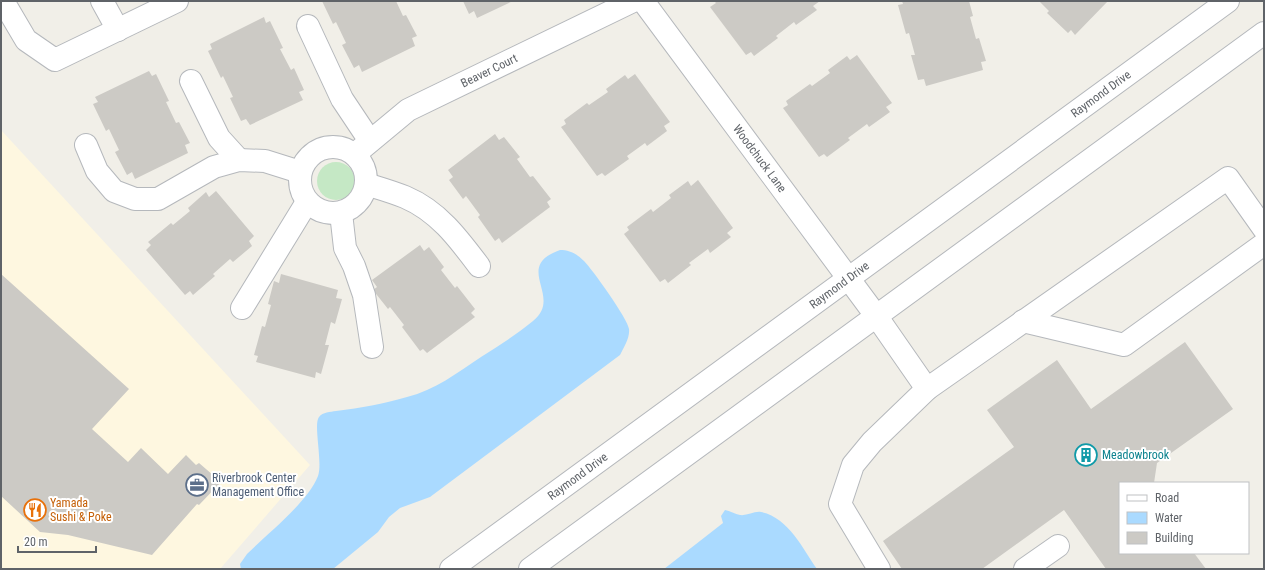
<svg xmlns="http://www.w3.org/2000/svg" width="1265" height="570" viewBox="0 0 1265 570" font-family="'Roboto Condensed',sans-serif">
  <rect width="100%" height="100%" fill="#f1efe8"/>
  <path fill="#fef7e0" d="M1,130L310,465L220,569H1Z"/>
  <path fill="#c5e8c5" d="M317 181a19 19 0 1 1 38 0a19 19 0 1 1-38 0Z"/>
  <path fill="#aadaff" d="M560,250C569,250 576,253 584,261C592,269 628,319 629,329C630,338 624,347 620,355L430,497L400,508L389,517L378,532L333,569H241L240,564L247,554C267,534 308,502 318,476C323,462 313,424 319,417C323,412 330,412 336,411C362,408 382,404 407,397C435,390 457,373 481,357C499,346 517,334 533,321C564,296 512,267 560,250Z
    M725,510C730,511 735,514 740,515C747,516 754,511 761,512C788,517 803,549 817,569H664L723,523L721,516Z"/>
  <path fill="#cccac5" d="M322,1H396L403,16L406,15L417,36L412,38L415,46L362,72L359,65L354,68L342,45L346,43L336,22L333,24Z
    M463,1H513L477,18L474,11L469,14Z
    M714,1H820L813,6L817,10L796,25L794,22L776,36L778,38L754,56L751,52L746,55L710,7L716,3Z
    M902,1H969L973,16L970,17L976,39L979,38L986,61L981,62L983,70L926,86L924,79L918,80L911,55H915L909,33L906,34L898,5L903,4Z
    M1039,1H1108L1075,35L1071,30L1068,33L1047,13L1049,11Z
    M264,17L266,23L270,21L283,48L280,49L291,70L294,68L304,90L299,92L303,100L250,125L246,119L241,121L230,98L233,97L223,76L221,78L208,51L212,49L210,44Z
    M857,55L892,103L886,107L890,112L869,127L867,124L848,138L850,140L827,157L824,154L819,157L783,108L788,105L786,101L810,84L812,86L830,73L828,70L847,56L850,60Z
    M149,71L152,76L156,74L169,101L166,102L176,123L179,122L190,143L185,145L188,153L135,179L132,172L127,175L115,152L119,150L109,129L106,131L93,104L98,102L95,97Z
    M635,74L670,122L664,126L667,131L647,146L645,143L627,156L629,159L605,176L602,173L597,176L561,127L566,124L564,120L587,103L589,105L608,92L606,89L625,75L628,79Z
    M495,134L499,140L504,137L520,157L517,159L530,177L533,176L551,199L547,202L550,207L502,243L499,238L495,241L478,217L480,215L466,196L463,199L449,180L453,177L448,170Z
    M698,180L733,228L727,233L731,237L710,253L708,249L689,263L691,265L668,283L665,279L660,282L624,234L629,230L627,227L651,209L653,212L671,198L669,195L688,181L691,186Z
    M216,191L254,236L249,241L252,246L233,262L230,259L213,274L215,276L193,295L190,291L185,295L146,250L151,245L148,242L171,223L173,225L190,211L188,208L206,192L209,197Z
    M420,245L424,251L429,247L444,267L441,270L455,288L457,286L475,309L471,313L475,317L427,353L423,349L420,351L402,327L404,325L390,307L388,309L373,290L377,287L372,280Z
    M1,274L129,389L92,429L128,462L141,448L168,474L186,455L196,465L199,463L221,482L199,505L197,504L152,555L68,535L40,532L1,496Z
    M281,274L338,290L336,298L342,299L335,324L331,322L325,345H329L321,374L316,372L315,378L256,362L258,356L254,355L262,326L265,327L271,305L268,304L274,281L279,283Z
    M1185,342L1233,409L1157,463L1154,483H1120V553H1194L1206,569H1106L1064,510L982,569H902L883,541L1014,447L987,410L1057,360L1091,409Z"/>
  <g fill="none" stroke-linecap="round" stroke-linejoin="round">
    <g stroke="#b5b8bc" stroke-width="24">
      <g id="minor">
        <path d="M3,1L26,40L55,60L177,1"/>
        <path d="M102,1L118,30"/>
        <path id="s1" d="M643,1L877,317L927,389"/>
        <path d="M308,26L342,99L370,141"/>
        <path d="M191,81L219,138L239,160"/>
        <path d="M86,145L97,171L114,191L135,199H158L214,167L239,160L265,161L300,172"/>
        <circle cx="333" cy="180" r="33"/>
        <path id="s2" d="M355,154L408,110L633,1"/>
        <path d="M366,184C379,188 393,192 405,197C438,211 458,238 479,266"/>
        <path d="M341,213L345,248L354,266L364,295L372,347"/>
        <path d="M242,308L307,202"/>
        <path d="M1023,321L1124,345L1264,244"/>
        <path id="s3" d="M451,569L1228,1"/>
        <path d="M530,569L1264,33"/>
        <path d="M879,569L840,504L853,465L872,442L927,389L1228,178L1264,229"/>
        <path d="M1025,569L1058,546"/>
      </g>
    </g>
    <use href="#minor" stroke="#fff" stroke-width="22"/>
  </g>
  <defs>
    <g id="building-ring" transform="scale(1.15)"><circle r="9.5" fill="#fff" stroke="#0f9aa8" stroke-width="1.5"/><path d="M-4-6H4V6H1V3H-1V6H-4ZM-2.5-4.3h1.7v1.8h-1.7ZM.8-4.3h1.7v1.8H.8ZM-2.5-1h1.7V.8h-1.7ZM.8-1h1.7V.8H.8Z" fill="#0f9aa8"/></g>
    <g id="office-ring" transform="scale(1.15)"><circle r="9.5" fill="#fff" stroke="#5c6f8a" stroke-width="1.5"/><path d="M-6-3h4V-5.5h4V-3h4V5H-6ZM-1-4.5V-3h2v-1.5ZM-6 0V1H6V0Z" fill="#5c6f8a"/></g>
    <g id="restaurant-ring" transform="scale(1.15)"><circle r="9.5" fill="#fff" stroke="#e8710a" stroke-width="1.5"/><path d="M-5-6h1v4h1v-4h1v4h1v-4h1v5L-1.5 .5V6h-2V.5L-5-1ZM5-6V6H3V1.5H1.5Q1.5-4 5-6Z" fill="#e8710a"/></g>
  </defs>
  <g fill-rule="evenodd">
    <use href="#building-ring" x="1086" y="455"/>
    <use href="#office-ring" x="197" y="485"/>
    <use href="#restaurant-ring" x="35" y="510"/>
  </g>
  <g text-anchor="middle" stroke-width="4" stroke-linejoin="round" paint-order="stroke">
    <g font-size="12" fill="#5f6368" stroke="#fff">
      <text dy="4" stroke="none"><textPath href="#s2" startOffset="159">Beaver Court</textPath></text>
      <text dy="4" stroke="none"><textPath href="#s3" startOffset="805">Raymond Drive</textPath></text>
      <text dy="4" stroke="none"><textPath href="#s1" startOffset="196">Woodchuck Lane</textPath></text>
      <text dy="4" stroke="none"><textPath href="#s3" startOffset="481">Raymond Drive</textPath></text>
      <text dy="4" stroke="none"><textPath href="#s3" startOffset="157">Raymond Drive</textPath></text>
    </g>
    <g font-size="12" fill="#0d838f" stroke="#fff" text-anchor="start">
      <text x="1102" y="459">Meadowbrook</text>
    </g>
    <g font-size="12" fill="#4e5e75" stroke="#fff" text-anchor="start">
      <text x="212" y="482">Riverbrook Center<tspan x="212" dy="14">Management Office</tspan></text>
    </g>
    <g font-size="12" fill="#c56008" stroke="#fff" text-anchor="start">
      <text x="50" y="507">Yamada<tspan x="50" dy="14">Sushi &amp; Poke</tspan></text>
    </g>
  </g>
  <rect width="1265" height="570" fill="none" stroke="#5f6368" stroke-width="4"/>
  <rect x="1119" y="482" width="130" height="72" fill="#ffffff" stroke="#bfc1c3"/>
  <rect x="1127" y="495" width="20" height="6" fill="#ffffff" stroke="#bfc1c3"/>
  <text x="1155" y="502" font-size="12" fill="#5f6368">Road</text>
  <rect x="1127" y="512" width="20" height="12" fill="#aadaff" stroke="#bfc1c3"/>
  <text x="1155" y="522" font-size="12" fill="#5f6368">Water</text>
  <rect x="1127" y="532" width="20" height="12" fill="#cccac5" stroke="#bfc1c3"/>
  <text x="1155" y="542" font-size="12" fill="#5f6368">Building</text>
  <path d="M18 546v6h78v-6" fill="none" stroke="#5f6368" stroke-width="2"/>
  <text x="24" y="546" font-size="12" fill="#5f6368" stroke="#ffffff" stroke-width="3" paint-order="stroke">20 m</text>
</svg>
